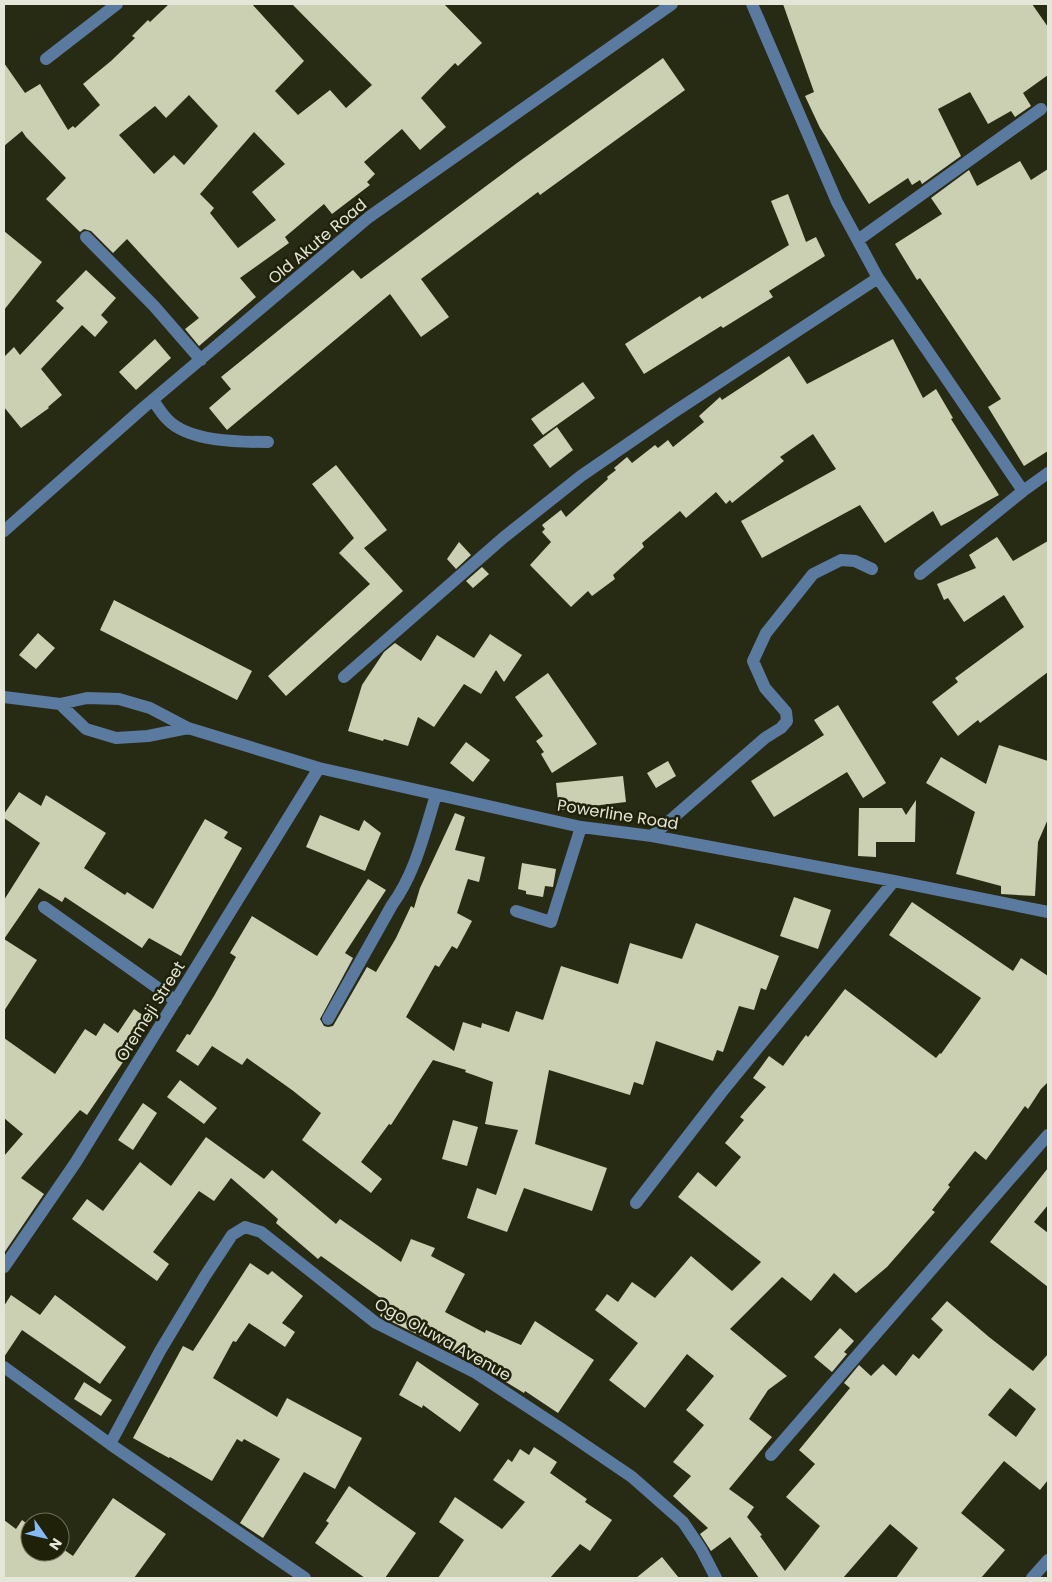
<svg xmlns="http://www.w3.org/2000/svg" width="1052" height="1582" viewBox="0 0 1052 1582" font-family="Poppins,sans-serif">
  <rect width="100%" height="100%" fill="#282b13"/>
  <path fill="#ccd0b2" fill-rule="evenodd" d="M169,4H252L304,61L275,91L298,115L330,90L346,108L372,85L292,4H444L482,43L458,66L455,63L421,98L446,127L420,150L402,129L364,162L375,174L367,182L370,185L332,214L324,204L285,237L289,243L240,278L256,297L199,346L185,329L199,318L127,239L113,253L91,231L84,229L80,232L46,199L66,178L26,137L22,131L4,146V63L25,93L40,84L68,130L73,126L75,128L100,105L83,84L111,61L135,38L132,36L148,20L150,22ZM189,95L218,126L184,165L174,155L154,174L119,135L155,106L166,118ZM254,132L285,164L252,192L276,220L238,248L210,213L214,208L200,194Z
    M783,4H1032L1048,27V75L1023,93L1031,106L1015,117L1011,111L988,124L970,92L938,109L961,156L922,184L920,180L912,185L908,178L869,204L820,128L805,96L814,92Z
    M663,58L685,90L540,195L538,192L421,279L449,317L421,337L390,294L227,430L209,408L231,389L221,377L353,270L361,279L517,163Z
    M1020,161L1031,180L1048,169V451L1024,466L988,407L1001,399L920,278L917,280L895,244L942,214L931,198L969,170L977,186Z
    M788,194L806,242L816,237L825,256L769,291L773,297L723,328L721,326L644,374L625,344L700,296L702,299L789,245L771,201Z
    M4,231L42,262L4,310Z
    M86,270L116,298L101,315L108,322L95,337L82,325L41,369L62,395L48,407L49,408L21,428L4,407V357L14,347L20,355L64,308L56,301Z
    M155,339L171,358L136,390L119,372Z
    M893,339L923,398L936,389L953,418L951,419L999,495L941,526L933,511L885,543L860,505L762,558L741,521L836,469L813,434L780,457L784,461L732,503L730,500L726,504L716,492L686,518L680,511L642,543L644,547L613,575L615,579L592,596L588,591L571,607L530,565L551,542L542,532L545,529L542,525L561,510L566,517L608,479L607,477L616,470L614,468L627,457L632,463L655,445L658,448L668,440L673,447L704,422L699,416L720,397L722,400L789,356L807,384Z
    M583,382L595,398L543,435L531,419Z
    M557,427L573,450L550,468L533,445Z
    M336,465L387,530L364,548L403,591L286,696L268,676L370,584L339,553L354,538L312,484Z
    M997,537L1013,561L1048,541V672L980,723L978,720L958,736L932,702L958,682L955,678L1024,627L1004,595L964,622L948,598L944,600L937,584L976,568L969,555Z
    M459,542L471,555L456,569L447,559Z
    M482,567L489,574L473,588L466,581Z
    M114,600L252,671L237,700L100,630Z
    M38,633L55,648L36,669L19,655Z
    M490,634L522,655L504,682L496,670L481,694L464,684L434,727L418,717L408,746L384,739L383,741L348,731L362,685L384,652L395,643L421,661L437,635L474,658Z
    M548,673L597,744L552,773L541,754L544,752L536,741L543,736L515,697Z
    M838,705L886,783L863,798L847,772L774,817L751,781L824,735L814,720Z
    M466,742L490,760L473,782L450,763Z
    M999,745L1048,761V819L1038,842L1035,896L1001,894V886L956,874L975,812L926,783L941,757L986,784Z
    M668,761L676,776L656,788L647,773Z
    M623,776L626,802L559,810L556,783Z
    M19,792L41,806L46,795L106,833L84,868L125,895L127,892L153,909L205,819L228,832L224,838L242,848L181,956L149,938L142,948L65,897L62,902L39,888L4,939V900L40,843L4,818V814Z
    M916,800L915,842H876V857L858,856L859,808H902L906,815Z
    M455,813L465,817L455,850L485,857L479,882L468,879L457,913L472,921L457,949L452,946L439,967L435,965L406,1017L454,1051L463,1022L481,1028L482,1023L509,1032L516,1011L543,1020L561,966L618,984L630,943L682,959L696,923L779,956L766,990L761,988L754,1010L739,1006L723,1052L717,1050L713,1061L656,1041L643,1085L634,1082L630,1095L549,1070L535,1144L607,1168L592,1211L524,1188L507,1232L467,1218L477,1188L496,1195L518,1130L485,1124L493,1082L465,1072L466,1070L433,1060L391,1125L389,1124L361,1162L382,1179L371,1193L302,1140L321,1113L292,1090L247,1058L242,1065L212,1046L198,1066L176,1051L187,1034L190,1035L214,996L236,957L230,953L252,916L317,956L368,879L386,890L345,953L353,958L320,1019L324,1026L328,1027L333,1026L367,967L376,972L396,938L411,906L414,908L420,888Z
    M320,815L359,831L364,820L381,833L365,871L306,847Z
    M522,863L556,869L553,887L545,886L543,897L526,894V891L518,889Z
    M794,897L831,910L818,949L780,936Z
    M912,902L1013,971L1021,958L1048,976V1082L1041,1089L1028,1109L1025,1106L986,1160L975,1151L948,1185L950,1187L932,1210L935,1212L887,1267L856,1293L834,1273L811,1301L782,1277L730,1329L787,1376L768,1390L749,1419L772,1437L729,1489L754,1507L747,1517L762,1535L760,1536L785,1571L820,1526L786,1497L815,1464L799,1450L850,1388L844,1383L859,1365L871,1376L883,1364L896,1376L913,1354L919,1359L943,1330L931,1319L947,1301L989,1337L1033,1371L1048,1354V1480L1040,1490L1004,1461L961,1513L1005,1550L981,1578H896L918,1548L890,1524L843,1578H759L730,1537L711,1551L700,1534L708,1528L673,1496L691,1476L673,1462L704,1425L686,1410L714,1376L687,1354L645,1408L609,1380L638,1343L595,1310L607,1294L618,1302L632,1282L655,1298L691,1256L732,1291L761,1262L678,1197L698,1172L716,1187L741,1157L725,1143L744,1120L740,1117L766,1087L753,1078L769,1056L783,1066L806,1035L808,1037L845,989L936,1058L940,1053L941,1054L981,998L889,935ZM1010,1388L1036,1409L1016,1437L988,1415Z
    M4,939L37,960L4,1011Z
    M134,1009L151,1021L87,1115L80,1110L21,1178L44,1194L4,1253V1156L23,1134L4,1118V1038L55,1074L85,1029L96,1036L104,1023L118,1033Z
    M180,1080L217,1108L204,1124L167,1097Z
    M143,1103L157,1113L133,1150L118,1140Z
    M453,1120L478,1127L467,1166L442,1159Z
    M206,1137L264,1179L272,1170L336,1224L340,1219L401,1262L411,1239L435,1248L431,1256L465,1274L445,1312L485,1333L486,1330L521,1345L535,1321L594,1360L558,1413L525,1391L524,1393L501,1379L504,1374L437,1344L380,1316L386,1302L321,1256L318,1259L276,1223L278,1219L231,1178L214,1201L199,1191L153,1252L169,1264L157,1281L72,1219L87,1199L103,1211L140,1162L171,1186Z
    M1048,1168V1205L1034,1222L1048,1233V1287L990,1242Z
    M250,1263L268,1275L272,1271L303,1296L282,1323L295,1332L285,1347L249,1323L236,1342L233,1341L213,1378L277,1417L287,1398L362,1438L335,1489L304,1472L263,1538L240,1523L280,1459L244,1439L242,1442L237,1439L212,1481L170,1457L169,1458L133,1438L183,1346L193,1351Z
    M11,1295L40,1315L55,1295L126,1347L100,1384L22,1330L4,1357V1306Z
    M840,1328L854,1341L844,1352L847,1354L832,1372L814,1357Z
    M417,1361L479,1404L460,1432L423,1405L422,1408L399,1395Z
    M84,1382L112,1400L101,1416L74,1399Z
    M534,1447L557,1462L550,1473L587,1499L585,1502L612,1520L590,1551L580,1544L550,1578H438L464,1540L439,1522L455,1497L502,1529L525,1502L493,1480L508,1459L512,1462L520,1449L529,1455Z
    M349,1486L416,1533L385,1578H365L315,1543L329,1523L326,1521Z
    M113,1498L166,1534L134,1578H4V1520L16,1529L22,1520L30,1526V1552H60V1547L73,1556Z
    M662,1557L679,1578H636Z"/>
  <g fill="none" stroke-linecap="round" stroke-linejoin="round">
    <path stroke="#5a7a9f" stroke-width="12" d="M752,4L837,202L878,278
      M46,59L117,4
      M86,237L154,306L201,360
      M858,240L1041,109
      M153,400C157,406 162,414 167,419C188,442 239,442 268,442
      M4,531L143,408L369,217L672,4
      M920,574L1023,491
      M344,677L503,538L581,476L674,412L878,278L1023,491L1048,473
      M4,697L60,704L87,698L119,699L150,708L188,728L319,768L581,827L652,836L894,881L1048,912
      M60,704L86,729L116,738L148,736L188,728
      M652,836L765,738L781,728L787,721L786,712L765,688L753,661L766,633L813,574L841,560L855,561L872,569
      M44,907L176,1001
      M516,911L551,922L581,827
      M328,1019L392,905C416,872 424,833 436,795
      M636,1203L721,1093L894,881
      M4,1267L76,1162L319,768
      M4,1367L110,1444L305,1578
      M110,1444L160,1351L205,1276L232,1235L245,1227L261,1232L376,1323L476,1373L560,1428L632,1477L683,1522L701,1549L716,1578
      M771,1455L1048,1135
      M1032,1578L1048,1560"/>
  </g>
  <g text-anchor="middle" stroke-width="5" stroke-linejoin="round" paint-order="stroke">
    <g font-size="16" fill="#e4e6d7" stroke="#1f2109">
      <text transform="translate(317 241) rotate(-40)" y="6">Old Akute Road</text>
      <text transform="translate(618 814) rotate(9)" y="6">Powerline Road</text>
      <text transform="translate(150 1011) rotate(-58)" y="6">Oremeji Street</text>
      <text transform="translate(443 1339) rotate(29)" y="6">Ogo Oluwa Avenue</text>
    </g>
  </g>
  <rect width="1052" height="1582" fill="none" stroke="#e4e6d7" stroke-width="10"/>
  <g transform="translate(45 1537) rotate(124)"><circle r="24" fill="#1f2109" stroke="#6e705b"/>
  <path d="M0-4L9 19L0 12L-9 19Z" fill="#85bbfb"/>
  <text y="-8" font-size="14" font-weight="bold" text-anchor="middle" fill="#e4e6d7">N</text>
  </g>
</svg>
